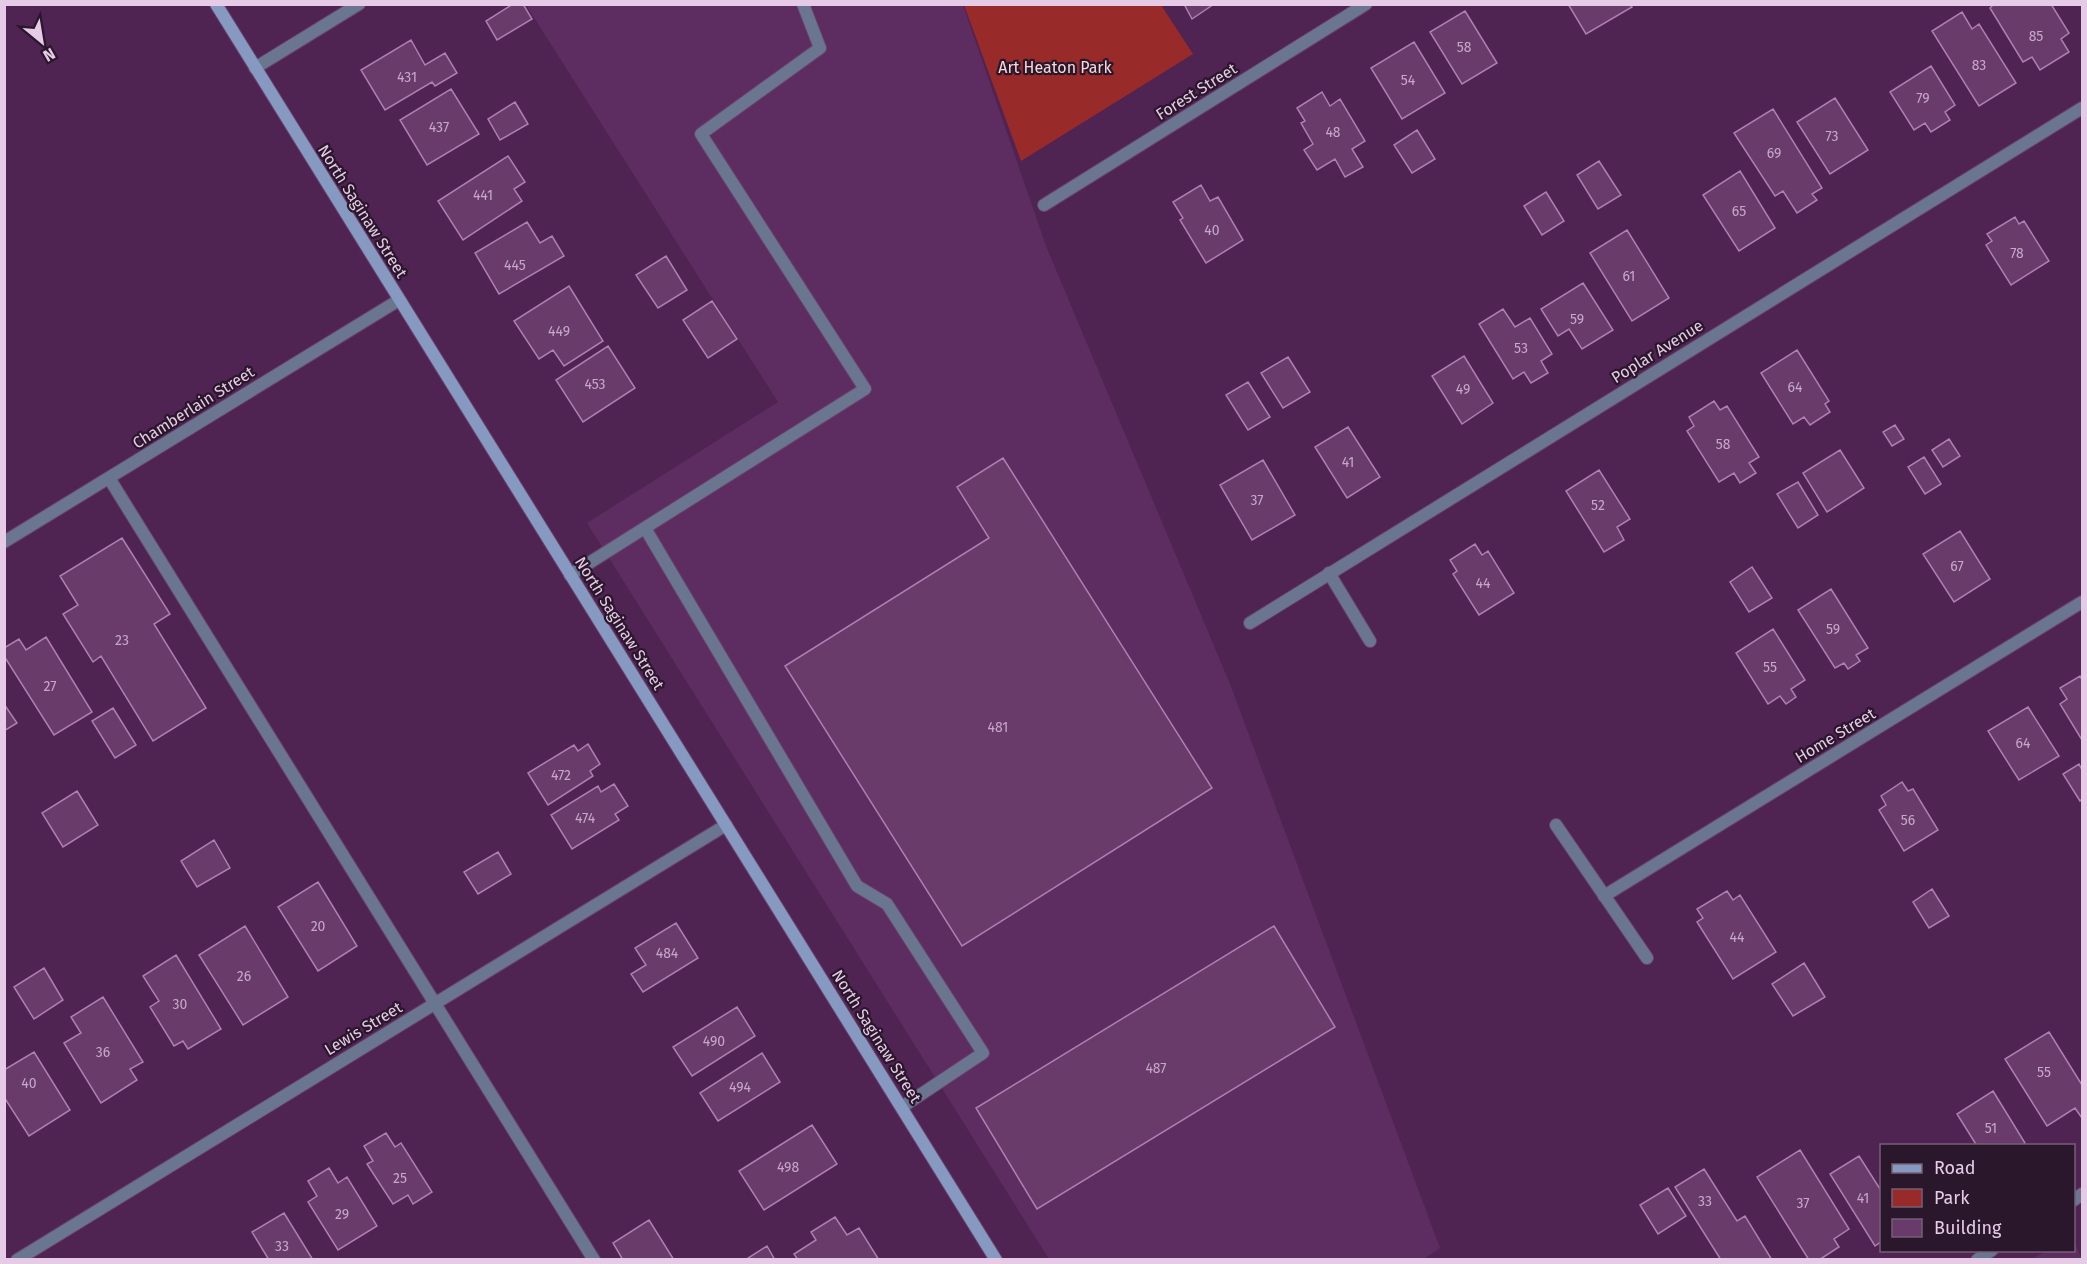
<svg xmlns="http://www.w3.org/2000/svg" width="2087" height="1264" viewBox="0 0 2087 1264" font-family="'Fira Sans',sans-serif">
  <rect width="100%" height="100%" fill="#4f2352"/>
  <path fill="#5d2d61" d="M526,5H963L1046,246L1230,684L1440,1248L1422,1260L1049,1259L587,523L778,402Z
    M2074,1242L2082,1259H2032L2046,1251L2074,1250Z"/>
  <path fill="#982a2a" d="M964,5H1161L1193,54L1021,161Z"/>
  <path fill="#683b6b" stroke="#af7eb2" stroke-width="1.5" d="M513,4H523L532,19L497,40L486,21Z
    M1184,4H1214L1192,19Z
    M1568,4H1630L1632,7L1586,34Z
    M1994,4H2051L2069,33L2061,39L2069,52L2040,70L2032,57L2023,62L1990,8Z
    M1465,11L1497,63L1462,84L1430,32Z
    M1962,12L1972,29L1979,24L2016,83L1979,106L1932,31Z
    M411,40L425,65L445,53L457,73L435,86L432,82L385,110L361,70Z
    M1414,42L1445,93L1402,119L1371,68Z
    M1931,66L1955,105L1945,112L1950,120L1931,132L1925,123L1914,130L1890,92Z
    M451,89L479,134L427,165L400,120Z
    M1322,92L1330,106L1340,99L1365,141L1352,149L1363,167L1345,177L1335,159L1317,170L1304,150L1313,144L1301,123L1305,121L1297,108Z
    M1835,98L1868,150L1830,174L1797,122Z
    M515,102L528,124L500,140L488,119Z
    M1773,109L1822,188L1812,194L1817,200L1797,213L1783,191L1775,196L1734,133Z
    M1417,130L1435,159L1412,173L1394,145Z
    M508,156L525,182L514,189L522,201L463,240L438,201Z
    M1599,161L1621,195L1598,209L1577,175Z
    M1740,171L1775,228L1739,251L1703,195Z
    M1201,185L1210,201L1218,197L1243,240L1206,263L1180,220L1183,218L1173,202Z
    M1546,192L1564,221L1542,235L1524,206Z
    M2015,217L2019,224L2024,221L2049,261L2011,285L1986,245L1992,241L1987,234Z
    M527,222L540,243L552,236L564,256L499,294L475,253Z
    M1627,230L1669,298L1632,321L1590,253Z
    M666,256L687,290L658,308L636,275Z
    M1583,283L1613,330L1582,349L1569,329L1558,336L1541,309Z
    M569,286L603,341L564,366L553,350L539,359L514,321Z
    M712,301L737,339L708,358L683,320Z
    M1503,309L1515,327L1530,318L1552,354L1541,361L1548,373L1531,383L1524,372L1513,379L1479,324Z
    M608,346L635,388L583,422L556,380Z
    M1797,350L1829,401L1825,404L1830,412L1810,425L1804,417L1793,424L1761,373Z
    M1464,356L1493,403L1462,424L1432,376Z
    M1288,357L1310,392L1283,408L1261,373Z
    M1248,382L1270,417L1248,430L1226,395Z
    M1714,401L1720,410L1727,406L1759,457L1749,463L1756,473L1740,483L1734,473L1719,482L1687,431L1694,426L1689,417Z
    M1895,425L1904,439L1892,446L1883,432Z
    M1348,427L1380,477L1347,498L1315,447Z
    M1949,439L1960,456L1943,467L1932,450Z
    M1840,450L1864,488L1827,512L1803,473Z
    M1924,457L1941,484L1925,494L1908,467Z
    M1003,458L1212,788L962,946L785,666L989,538L957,487Z
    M1263,460L1295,515L1252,540L1220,485Z
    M1599,470L1630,519L1617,527L1624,540L1604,552L1566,491Z
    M1798,482L1818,515L1798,528L1777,494Z
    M1960,531L1990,579L1954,602L1923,554Z
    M122,538L170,614L154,624L206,708L153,741L101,656L93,662L63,614L78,605L60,576Z
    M1475,544L1482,555L1488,551L1514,593L1479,615L1453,574L1457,571L1450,560Z
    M1752,567L1772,598L1749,612L1730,582Z
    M1831,589L1868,648L1856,655L1860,661L1848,669L1844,663L1835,668L1798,610Z
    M1773,629L1805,680L1791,689L1796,697L1786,704L1780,696L1768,704L1736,653Z
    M46,637L92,712L54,735L4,656V648L19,639L26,650Z
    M2080,676L2082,680V740L2060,704L2067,699L2060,688Z
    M4,704L17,723L4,731Z
    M2028,707L2059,756L2019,780L1988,731Z
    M113,708L136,745L115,758L92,721Z
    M588,744L600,764L590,771L593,776L548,805L528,773L574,745L578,751Z
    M2079,764L2082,770V799L2080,801L2063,774Z
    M1902,782L1908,791L1913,789L1938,830L1904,851L1879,810L1886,805L1881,796Z
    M614,784L628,806L615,814L619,820L572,849L551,815L598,786L601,792Z
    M77,791L98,825L63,847L42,813Z
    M214,840L230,868L197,887L181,861Z
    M498,852L511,874L478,894L464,872Z
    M318,882L357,946L318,971L278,907Z
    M1932,889L1949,916L1929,928L1913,902Z
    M1727,891L1733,900L1740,895L1776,952L1733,979L1697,922L1703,918L1697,909Z
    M676,923L698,958L643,992L631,974L646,965L635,948Z
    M245,926L288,997L243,1025L199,955Z
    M1274,926L1335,1027L1037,1209L976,1108Z
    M176,955L221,1029L188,1049L183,1041L174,1046L150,1007L159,1001L143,976Z
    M1804,963L1825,997L1793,1016L1772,984Z
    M44,968L63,1000L34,1019L14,987Z
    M103,997L143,1062L130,1069L137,1080L101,1103L64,1043L81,1033L71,1017Z
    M737,1007L755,1036L692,1076L673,1047Z
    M2049,1032L2082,1085V1118L2075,1108L2047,1126L2005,1059Z
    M34,1052L70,1110L29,1136L4,1097V1070Z
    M762,1053L780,1082L718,1121L700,1093Z
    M1993,1091L2025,1143L2021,1146H1977L1957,1114Z
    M812,1125L837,1164L764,1210L739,1171Z
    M386,1133L395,1147L401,1143L432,1192L413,1204L408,1195L393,1204L367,1164L373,1161L364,1146Z
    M1800,1150L1849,1229L1834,1239L1839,1247L1819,1260H1809L1757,1177Z
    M1859,1156L1880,1189L1882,1188V1241L1875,1246L1830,1174Z
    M329,1168L338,1183L347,1177L377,1226L338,1250L308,1202L317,1196L308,1181Z
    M1704,1169L1737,1221L1745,1216L1772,1260H1721L1675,1187Z
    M1668,1188L1686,1216L1658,1234L1640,1205Z
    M284,1213L313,1260H269L252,1232Z
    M835,1217L847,1235L859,1228L879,1260H798L794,1254L816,1240L811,1232Z
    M649,1220L674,1260H623L613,1243Z
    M767,1246L775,1260H745Z"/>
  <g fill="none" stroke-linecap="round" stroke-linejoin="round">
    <g stroke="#6a416d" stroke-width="14">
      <path id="lane" d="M109,478L594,1260
        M645,528L857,886L887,904L983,1053L902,1107
        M1329,573L1370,641
        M570,575L865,389L701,134L820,48L803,4
        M1556,825L1647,958"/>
    </g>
    <g stroke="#6a416d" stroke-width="14">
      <path id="street" d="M255,68L359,4
        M1044,205L1366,4
        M4,542L399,300
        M1250,623L2082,108
        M1604,896L2082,602
        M2074,1200L2082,1194
        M17,1260L726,825
        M1977,1260L1992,1250"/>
    </g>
    <g stroke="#6a416d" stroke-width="14">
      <path id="secondary" d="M216,4L996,1260"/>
    </g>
    <use href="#lane" stroke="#6a7690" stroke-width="12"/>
    <use href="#street" stroke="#6a7690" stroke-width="12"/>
    <use href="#secondary" stroke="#8699c1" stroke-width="12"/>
  </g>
  <g text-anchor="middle" stroke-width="4.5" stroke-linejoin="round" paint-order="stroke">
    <g font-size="14" fill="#c6a7c7">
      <text x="2036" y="41">85</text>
      <text x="1464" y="52">58</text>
      <text x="1979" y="70">83</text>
      <text x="407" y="82">431</text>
      <text x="1408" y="85">54</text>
      <text x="1923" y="103">79</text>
      <text x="439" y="132">437</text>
      <text x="1333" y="137">48</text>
      <text x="1832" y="141">73</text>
      <text x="1774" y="158">69</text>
      <text x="483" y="200">441</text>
      <text x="1739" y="216">65</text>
      <text x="1212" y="235">40</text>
      <text x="2017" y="258">78</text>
      <text x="515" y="270">445</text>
      <text x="1629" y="281">61</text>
      <text x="1577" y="324">59</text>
      <text x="559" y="336">449</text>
      <text x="1521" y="353">53</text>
      <text x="595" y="389">453</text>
      <text x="1795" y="392">64</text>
      <text x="1463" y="394">49</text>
      <text x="1723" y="449">58</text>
      <text x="1348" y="467">41</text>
      <text x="1257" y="505">37</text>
      <text x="1598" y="510">52</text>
      <text x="1957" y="571">67</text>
      <text x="1483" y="588">44</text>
      <text x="1833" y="634">59</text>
      <text x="122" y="645">23</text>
      <text x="1770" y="672">55</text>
      <text x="50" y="691">27</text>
      <text x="998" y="732">481</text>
      <text x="2023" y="748">64</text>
      <text x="561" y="780">472</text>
      <text x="585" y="823">474</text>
      <text x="1908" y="825">56</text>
      <text x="318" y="931">20</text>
      <text x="1737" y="942">44</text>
      <text x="667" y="958">484</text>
      <text x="244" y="981">26</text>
      <text x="180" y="1009">30</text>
      <text x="714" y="1046">490</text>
      <text x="103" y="1057">36</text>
      <text x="1156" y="1073">487</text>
      <text x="2044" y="1077">55</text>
      <text x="29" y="1088">40</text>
      <text x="740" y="1092">494</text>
      <text x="1991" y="1133">51</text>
      <text x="788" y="1172">498</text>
      <text x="400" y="1183">25</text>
      <text x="1863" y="1203">41</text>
      <text x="1705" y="1206">33</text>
      <text x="1803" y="1208">37</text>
      <text x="342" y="1219">29</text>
      <text x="282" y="1251">33</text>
    </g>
    <g font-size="16" fill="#f8d7d4" stroke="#2a172b">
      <text x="1055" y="73">Art Heaton Park</text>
    </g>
    <g font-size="16" fill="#e5cbe6" stroke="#2a172b">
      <text transform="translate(1196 91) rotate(-32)" y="6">Forest Street</text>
      <text transform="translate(363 211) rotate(58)" y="6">North Saginaw Street</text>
      <text transform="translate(1657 351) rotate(-32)" y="6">Poplar Avenue</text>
      <text transform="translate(193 407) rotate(-32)" y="6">Chamberlain Street</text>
      <text transform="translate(620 623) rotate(58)" y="6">North Saginaw Street</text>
      <text transform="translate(1835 735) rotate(-31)" y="6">Home Street</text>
      <text transform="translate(363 1028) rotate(-31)" y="6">Lewis Street</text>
      <text transform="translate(877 1036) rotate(58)" y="6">North Saginaw Street</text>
    </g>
  </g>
  <rect width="2087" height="1264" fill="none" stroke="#e5cbe6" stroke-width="12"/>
  <rect x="1880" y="1144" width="195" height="108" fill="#2a172b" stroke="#755f76" stroke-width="1.5"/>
  <rect x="1892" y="1164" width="30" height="9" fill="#8699c1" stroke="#755f76" stroke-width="1.5"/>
  <text x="1934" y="1174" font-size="18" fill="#e5cbe6">Road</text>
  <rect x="1892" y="1189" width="30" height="18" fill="#982a2a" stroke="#755f76" stroke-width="1.5"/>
  <text x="1934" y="1204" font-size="18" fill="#e5cbe6">Park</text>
  <rect x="1892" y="1219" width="30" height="18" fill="#683b6b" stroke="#755f76" stroke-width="1.5"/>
  <text x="1934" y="1234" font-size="18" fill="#e5cbe6">Building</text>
  <g transform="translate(42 42) rotate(150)" stroke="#2a172b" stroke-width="4.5" paint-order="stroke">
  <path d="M0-4.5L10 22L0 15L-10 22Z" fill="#e5cbe6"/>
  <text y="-9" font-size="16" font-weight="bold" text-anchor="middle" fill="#e5cbe6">N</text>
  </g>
</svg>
